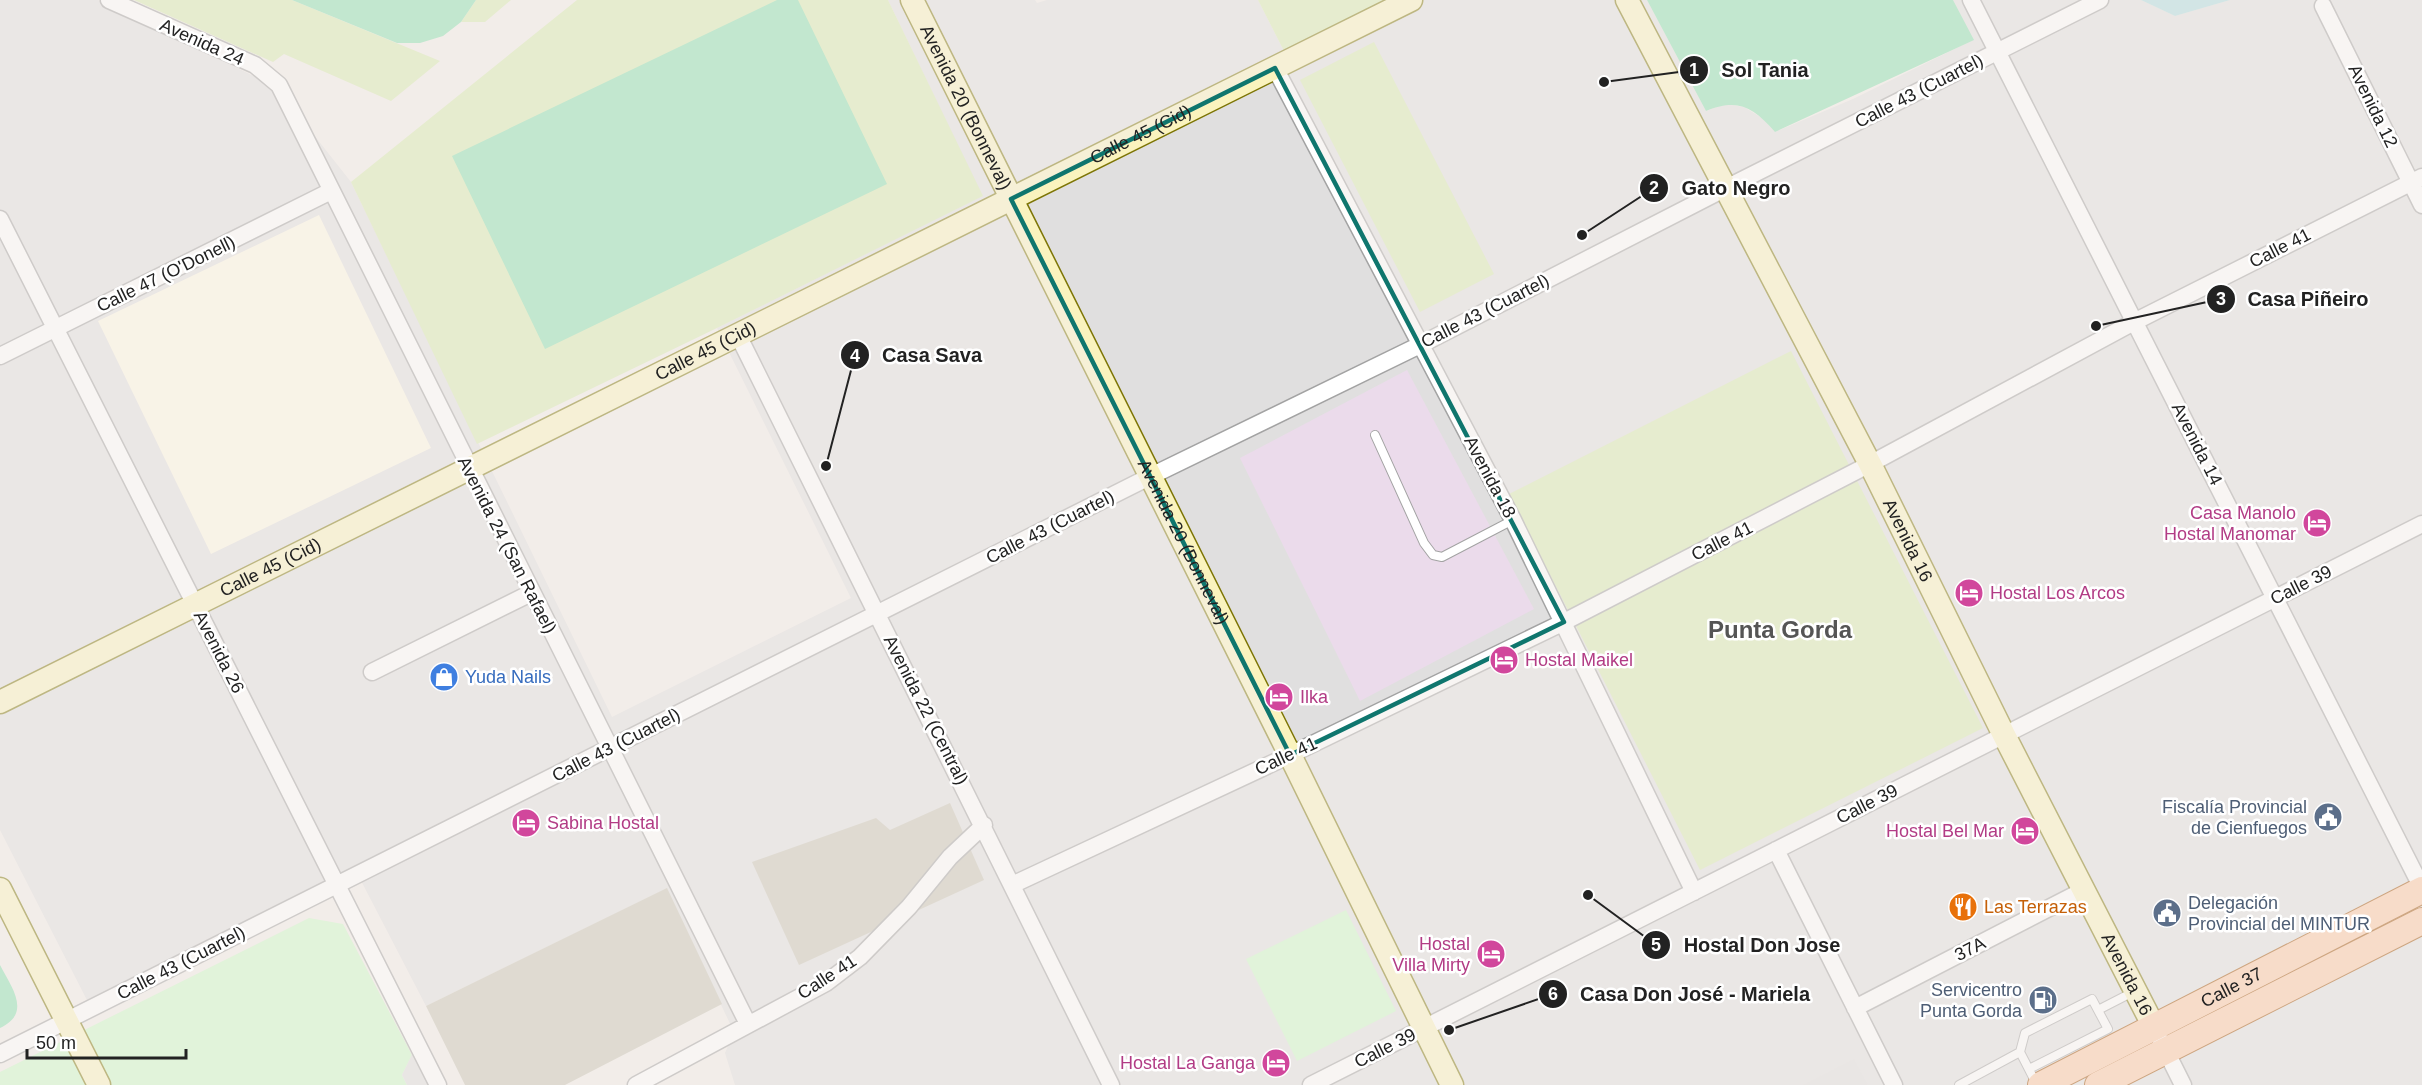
<svg xmlns="http://www.w3.org/2000/svg" width="2422" height="1085" viewBox="0 0 2422 1085" font-family="Arial,sans-serif">
  <rect width="100%" height="100%" fill="#f2ede9"/>
  <path fill="#e0dfdf" d="M0,0H98L276,87L351,182L612,717L851,598L717,328L982,196L888,0H1035L1037,3L1047,0H1258L1286,55L1393,0H1647L1706,111L1724,104L1744,107L1762,118L1775,132L1853,99L1973,40L1953,0H2141L2175,16L2230,0H2422V1085H735L725,1053L734,1032L666,889L426,1006L356,871L89,1004L0,830Z"/>
  <path fill="#ebdbeb" d="M1407,370L1534,609L1360,701L1240,458Z"/>
  <path fill="#fffae5" d="M319,215L431,448L211,554L98,321Z"/>
  <path fill="#c7c4b4" d="M950,803L984,880L799,965L752,862L876,818L890,830Z
    M667,888L722,1004L565,1085H465L426,1006Z"/>
  <path fill="#d7ebaf" d="M134,0H292L440,61L391,101L284,54L273,62Z
    M476,0H511L485,22H461Z
    M577,0H888L983,196L717,328L477,444L351,182Z
    M1258,0H1393L1286,55Z
    M1374,42L1494,274L1420,312L1300,80Z
    M1791,351L1983,728L1700,870L1509,494Z"/>
  <path fill="#ccfac7" d="M1346,910L1396,1011L1297,1061L1246,959Z
    M309,918L343,924L412,1055L402,1075L407,1085H0V1072Z"/>
  <path fill="#87e0af" d="M292,0H476L461,22L443,36L420,43H397Z
    M777,0H798L887,184L545,349L452,156Z
    M1647,0H1953L1974,40L1775,132C1753,107 1738,98 1706,111Z
    M0,965C12,988 32,1013 0,1028Z"/>
  <path fill="#dedede" d="M417,1044L438,1085H407L402,1075Z
    M1854,1059L1868,1085H1803Z"/>
  <path fill="#aadcdf" d="M2141,0H2230L2175,16Z"/>
  <g fill="none" stroke-linecap="round" stroke-linejoin="round">
    <g stroke="#a3a3a3" stroke-width="10">
      <path id="lane" d="M1375,435L1424,543L1433,555L1442,557L1513,520
        M2098,1010L2135,991
        M2029,1069L2108,1029L2092,999L2025,1033L2020,1052L2037,1085
        M1959,1085L2020,1052"/>
    </g>
    <g stroke="#a3a3a3" stroke-width="19">
      <path id="street" d="M109,0L255,65L279,85L748,1024
        M1971,0L2422,888
        M2323,6L2422,205
        M1275,68L1513,520L1694,892
        M0,219L438,1085
        M738,335L1111,1085
        M0,356L331,191
        M372,672L531,593
        M1776,850L1894,1085
        M1012,885L1290,755L1564,622L1870,464L2134,322L2422,177
        M1855,1008L2084,890
        M2161,1041L2183,1085
        M0,1054L1149,477L1420,345L1724,189L2100,0
        M636,1085L826,983L860,957L909,907L950,857L984,825
        M1311,1085L2422,524"/>
    </g>
    <g stroke="#7d7505" stroke-width="25">
      <g id="secondary">
        <path id="s1" d="M912,0L1290,755L1452,1085"/>
        <path id="s2" d="M1627,0L1870,464L2004,735L2154,1027"/>
        <path id="s3" d="M0,702L1411,0"/>
        <path d="M0,889L99,1085"/>
      </g>
    </g>
    <g stroke="#a04f00" stroke-width="28">
      <g id="primary">
        <path id="s4" d="M2041,1085L2422,890"/>
        <path d="M2098,1085L2422,921"/>
      </g>
    </g>
    <use href="#lane" stroke="#fff" stroke-width="8"/>
    <use href="#street" stroke="#fff" stroke-width="16"/>
    <use href="#secondary" stroke="#faf3be" stroke-width="22"/>
    <use href="#primary" stroke="#fcc7a3" stroke-width="26"/>
  </g>
  <path d="M0 0H2422V1085H0ZM1275,68L1564,622L1290,755L1011,199Z" fill="#f2ede9" fill-opacity=".55" fill-rule="evenodd"/>
  <path fill="none" stroke="#0f766e" stroke-width="4.5" stroke-linejoin="round" d="M1275,68L1564,622L1290,755L1011,199Z"/>
  <defs>
    <g id="hotel-disc" transform="scale(1.5)"><circle r="9.5" fill="#d1479c" stroke="#fff"/><path d="M-6-4.5h1.5V1H6V5H4.5V3h-9V5H-6ZM-4 0a1.8 1.8 0 1 1 3.6 0ZM.5 0V-2.5h3Q6-2.5 6 0Z" fill="#fff"/></g>
    <g id="shop-disc" transform="scale(1.5)"><circle r="9.5" fill="#3f7fe0" stroke="#fff"/><path d="M-5-2.5h2.3a2.7 3.5 0 0 1 5.4 0H5L5.5 6h-11ZM-1.5-2.5h3a1.5 2.3 0 0 0-3 0Z" fill="#fff"/></g>
    <g id="civic-disc" transform="scale(1.5)"><circle r="9.5" fill="#5c6f8a" stroke="#fff"/><path d="M-.6-6.5H3V-4.5H.6V-3L4-1V1h2V6H-6V1h2V-1L-.6-3ZM-1.2 2.5V6h2.4V2.5Z" fill="#fff"/></g>
    <g id="restaurant-disc" transform="scale(1.5)"><circle r="9.5" fill="#e8710a" stroke="#fff"/><path d="M-5-6h1v4h1v-4h1v4h1v-4h1v5L-1.5 .5V6h-2V.5L-5-1ZM5-6V6H3V1.5H1.5Q1.5-4 5-6Z" fill="#fff"/></g>
    <g id="fuel-disc" transform="scale(1.5)"><circle r="9.5" fill="#5c6f8a" stroke="#fff"/><path d="M-5.5-6h7V0h2V4h1.3V-2.5L3-4.5l.8-.8L6-3V5H2.5V1h-1V6h-7ZM-4.2-4.7v3.2H.2V-4.7Z" fill="#fff"/></g>
  </defs>
  <g fill-rule="evenodd">
    <use href="#hotel-disc" x="2317" y="523"/>
    <use href="#hotel-disc" x="1969" y="593"/>
    <use href="#hotel-disc" x="1504" y="660"/>
    <use href="#shop-disc" x="444" y="677"/>
    <use href="#hotel-disc" x="1279" y="697"/>
    <use href="#civic-disc" x="2328" y="817"/>
    <use href="#hotel-disc" x="526" y="823"/>
    <use href="#hotel-disc" x="2025" y="831"/>
    <use href="#restaurant-disc" x="1963" y="907"/>
    <use href="#civic-disc" x="2167" y="913"/>
    <use href="#hotel-disc" x="1491" y="954"/>
    <use href="#fuel-disc" x="2043" y="1000"/>
    <use href="#hotel-disc" x="1276" y="1063"/>
  </g>
  <g text-anchor="middle" stroke-width="5" stroke-linejoin="round" paint-order="stroke">
    <g font-size="18" fill="#222" stroke="#fff">
      <text transform="translate(202 42) rotate(24)" y="6">Avenida 24</text>
      <text transform="translate(1919 91) rotate(-27)" y="6">Calle 43 (Cuartel)</text>
      <text transform="translate(2373 106) rotate(64)" y="6">Avenida 12</text>
      <text dy="6" stroke="none"><textPath href="#s1" startOffset="120">Avenida 20 (Bonneval)</textPath></text>
      <text dy="6" stroke="none"><textPath href="#s3" startOffset="1274">Calle 45 (Cid)</textPath></text>
      <text transform="translate(2280 248) rotate(-27)" y="6">Calle 41</text>
      <text transform="translate(166 274) rotate(-26)" y="6">Calle 47 (O'Donell)</text>
      <text transform="translate(1485 311) rotate(-27)" y="6">Calle 43 (Cuartel)</text>
      <text dy="6" stroke="none"><textPath href="#s3" startOffset="788">Calle 45 (Cid)</textPath></text>
      <text transform="translate(2197 444) rotate(63)" y="6">Avenida 14</text>
      <text transform="translate(1490 477) rotate(62)" y="6">Avenida 18</text>
      <text transform="translate(1050 527) rotate(-27)" y="6">Calle 43 (Cuartel)</text>
      <text transform="translate(1722 541) rotate(-27)" y="6">Calle 41</text>
      <text dy="6" stroke="none"><textPath href="#s2" startOffset="609">Avenida 16</textPath></text>
      <text dy="6" stroke="none"><textPath href="#s1" startOffset="606">Avenida 20 (Bonneval)</textPath></text>
      <text transform="translate(507 545) rotate(63)" y="6">Avenida 24 (San Rafael)</text>
      <text dy="6" stroke="none"><textPath href="#s3" startOffset="302">Calle 45 (Cid)</textPath></text>
      <text transform="translate(2301 585) rotate(-27)" y="6">Calle 39</text>
      <text transform="translate(219 652) rotate(63)" y="6">Avenida 26</text>
      <text transform="translate(926 710) rotate(63)" y="6">Avenida 22 (Central)</text>
      <text transform="translate(616 745) rotate(-27)" y="6">Calle 43 (Cuartel)</text>
      <text transform="translate(1286 756) rotate(-25)" y="6">Calle 41</text>
      <text transform="translate(1867 804) rotate(-27)" y="6">Calle 39</text>
      <text transform="translate(1970 949) rotate(-27)" y="6">37A</text>
      <text transform="translate(181 963) rotate(-27)" y="6">Calle 43 (Cuartel)</text>
      <text dy="6" stroke="none"><textPath href="#s2" startOffset="1095">Avenida 16</textPath></text>
      <text transform="translate(827 977) rotate(-33)" y="6">Calle 41</text>
      <text dy="6" stroke="none"><textPath href="#s4" startOffset="214">Calle 37</textPath></text>
      <text transform="translate(1385 1048) rotate(-27)" y="6">Calle 39</text>
    </g>
    <g font-size="18" fill="#b23c85" stroke="#fff" text-anchor="end">
      <text x="2296" y="519">Casa Manolo<tspan x="2296" dy="21">Hostal Manomar</tspan></text>
      <text x="1990" y="599" text-anchor="start">Hostal Los Arcos</text>
      <text x="1525" y="666" text-anchor="start">Hostal Maikel</text>
      <text x="1300" y="703" text-anchor="start">Ilka</text>
      <text x="547" y="829" text-anchor="start">Sabina Hostal</text>
      <text x="2004" y="837">Hostal Bel Mar</text>
      <text x="1470" y="950">Hostal<tspan x="1470" dy="21">Villa Mirty</tspan></text>
      <text x="1255" y="1069">Hostal La Ganga</text>
    </g>
    <g font-size="18" fill="#366cbe" stroke="#fff" text-anchor="start">
      <text x="465" y="683">Yuda Nails</text>
    </g>
    <g font-size="18" fill="#4e5e75" stroke="#fff" text-anchor="end">
      <text x="2307" y="813">Fiscalía Provincial<tspan x="2307" dy="21">de Cienfuegos</tspan></text>
      <text x="2188" y="909" text-anchor="start">Delegación<tspan x="2188" dy="21">Provincial del MINTUR</tspan></text>
      <text x="2022" y="996">Servicentro<tspan x="2022" dy="21">Punta Gorda</tspan></text>
    </g>
    <g font-size="18" fill="#c56008" stroke="#fff" text-anchor="start">
      <text x="1984" y="913">Las Terrazas</text>
    </g>
    <g font-size="24" font-weight="bold" fill="#555" stroke="#fff">
      <text x="1780" y="638">Punta Gorda</text>
    </g>
  </g>
  <path fill="none" stroke="#222" stroke-width="2" d="M1604 82L1694 70M1582 235L1654 188M2096 326L2221 299M826 466L855 355M1588 895L1656 945M1449 1030L1553 994"/>
  <g fill="#222" stroke="#fff" stroke-width="2">
    <circle cx="1604" cy="82" r="6"/>
    <circle cx="1582" cy="235" r="6"/>
    <circle cx="2096" cy="326" r="6"/>
    <circle cx="826" cy="466" r="6"/>
    <circle cx="1588" cy="895" r="6"/>
    <circle cx="1449" cy="1030" r="6"/>
    <circle cx="1694" cy="70" r="15"/>
    <circle cx="1654" cy="188" r="15"/>
    <circle cx="2221" cy="299" r="15"/>
    <circle cx="855" cy="355" r="15"/>
    <circle cx="1656" cy="945" r="15"/>
    <circle cx="1553" cy="994" r="15"/>
  </g>
  <g font-size="18" text-anchor="middle" font-weight="bold" fill="#fff">
    <text x="1694" y="76">1</text>
    <text x="1654" y="194">2</text>
    <text x="2221" y="305">3</text>
    <text x="855" y="362">4</text>
    <text x="1656" y="951">5</text>
    <text x="1553" y="1000">6</text>
  </g>
  <g font-size="20" text-anchor="middle" font-weight="bold" fill="#222" stroke="#fff" stroke-width="5" stroke-linejoin="round" paint-order="stroke">
    <text x="1765" y="77">Sol Tania</text>
    <text x="1736" y="195">Gato Negro</text>
    <text x="2308" y="306">Casa Piñeiro</text>
    <text x="932" y="362">Casa Sava</text>
    <text x="1762" y="952">Hostal Don Jose</text>
    <text x="1695" y="1001">Casa Don José - Mariela</text>
  </g>
  <path d="M27 1049v9h159v-9" fill="none" stroke="#222222" stroke-width="3"/>
  <text x="36" y="1049" font-size="18" fill="#222222" stroke="#ffffff" stroke-width="4.5" paint-order="stroke">50 m</text>
</svg>
